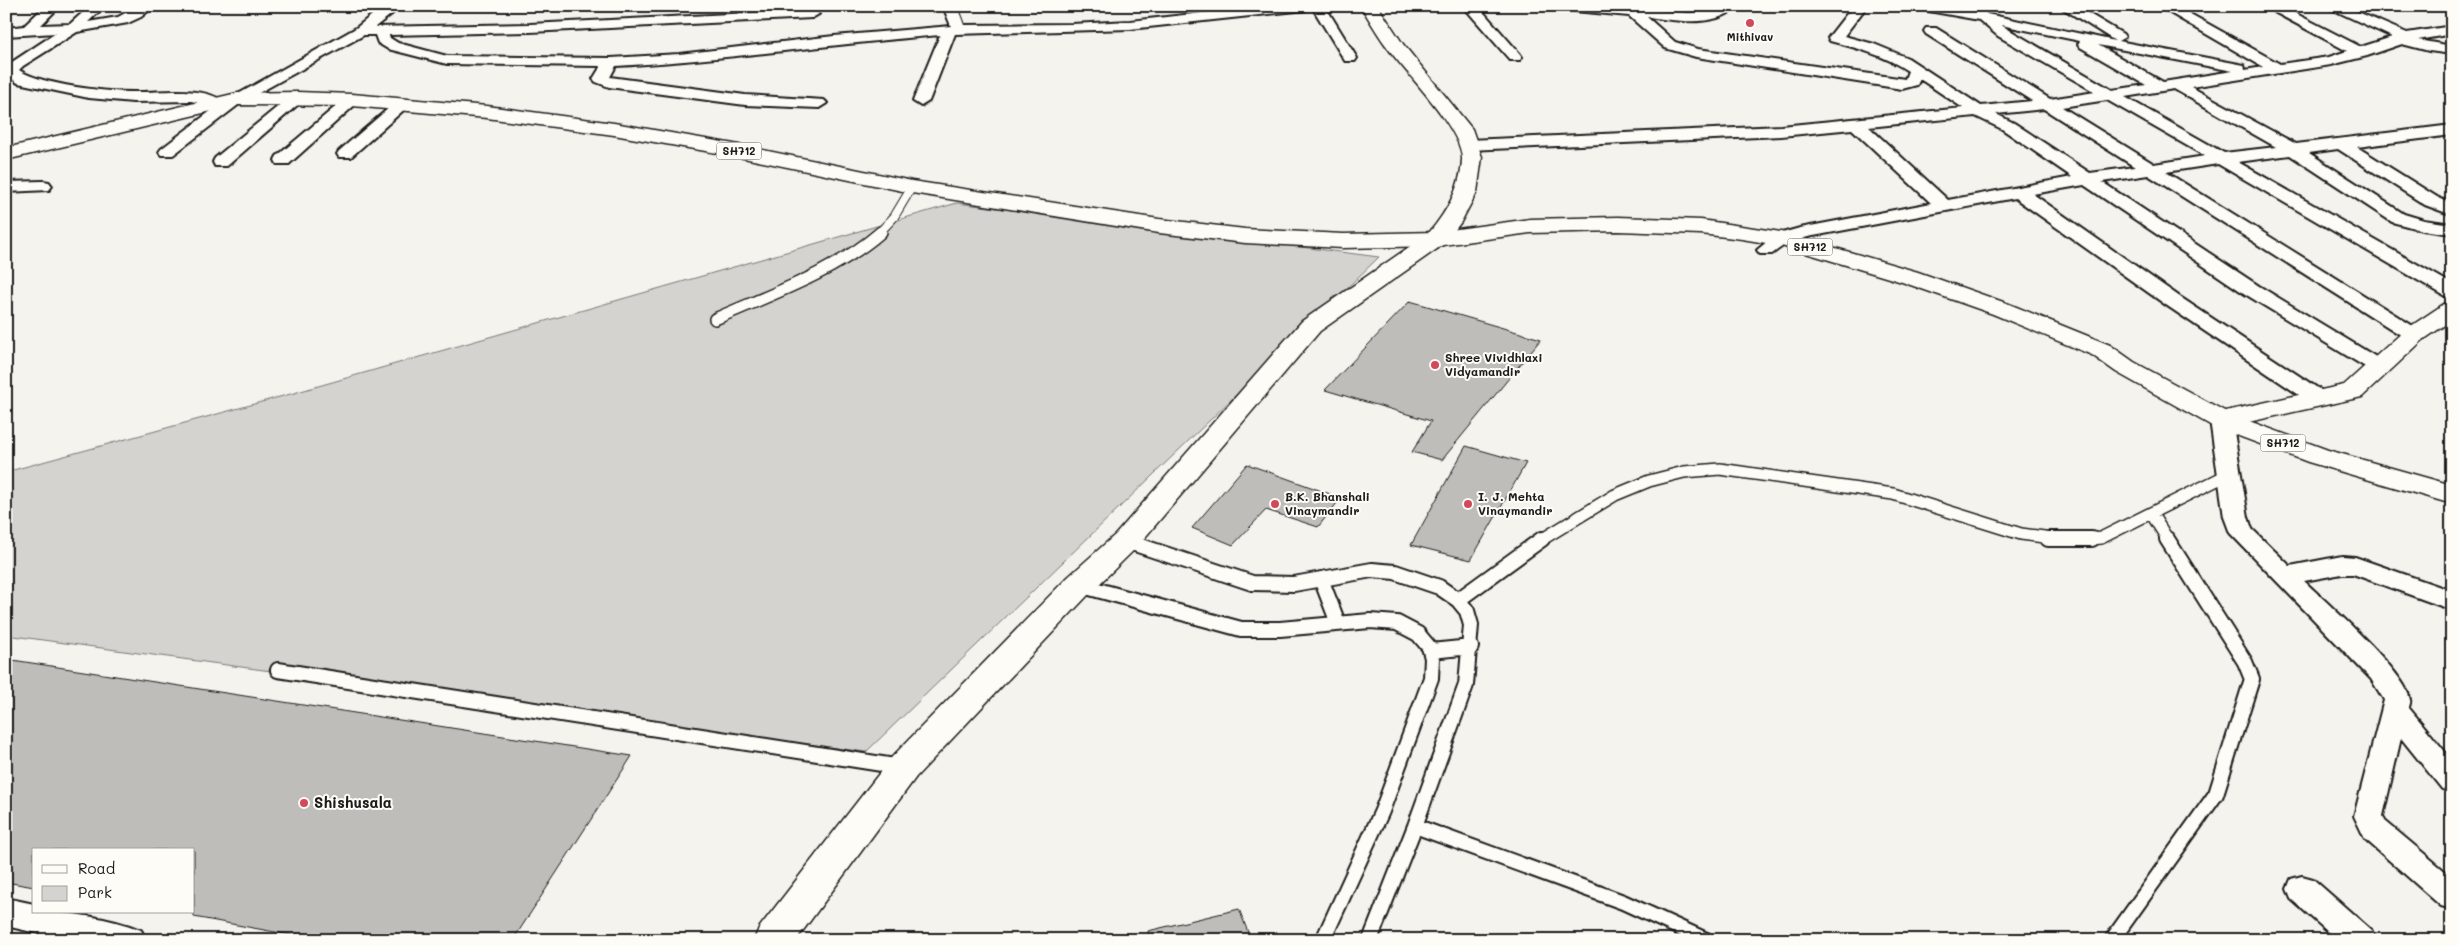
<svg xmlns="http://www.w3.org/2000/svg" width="2458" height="946" viewBox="0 0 2458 946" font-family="Mali,sans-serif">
  <rect width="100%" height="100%" fill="#f4f3ee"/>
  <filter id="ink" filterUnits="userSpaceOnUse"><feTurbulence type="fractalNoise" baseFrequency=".02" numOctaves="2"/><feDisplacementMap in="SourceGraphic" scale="10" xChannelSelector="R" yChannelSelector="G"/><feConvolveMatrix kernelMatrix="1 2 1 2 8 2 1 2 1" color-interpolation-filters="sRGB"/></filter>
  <g filter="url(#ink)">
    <path fill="#d4d3cf" stroke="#787876" d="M957,203L1379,257L866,752L6,635V472L294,393Z"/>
    <path fill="#bebdba" stroke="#1c1c1c" d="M1410,301L1541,339L1442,460L1412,452L1431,421L1325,390Z
      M1466,446L1526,463L1471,560L1411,545Z
      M1247,464L1341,498L1318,527L1266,510L1233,545L1192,528Z
      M6,659L632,756L513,940H318L194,917V850H34V887L6,882Z
      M1239,909L1251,940H1149L1148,931Z"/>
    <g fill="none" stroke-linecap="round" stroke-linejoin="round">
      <g stroke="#1c1c1c" stroke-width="10">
        <path id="lane-far2" d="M879,233L894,217L912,187"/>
      </g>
      <g stroke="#1c1c1c" stroke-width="14">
        <path id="lane-far1" d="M715,319C771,294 834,273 881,232
          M2151,513L2168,540
          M1541,540L1615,495L1649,481L1684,472L1720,469L1893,494L2021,534L2067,540
          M2078,540L2101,538L2229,474"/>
      </g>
      <g stroke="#1c1c1c" stroke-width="18">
        <path id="lane" d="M2048,539H2092
          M1126,541L1252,583L1294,584L1372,570L1395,572L1439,587L1458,600L1467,611L1471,625L1466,685L1415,826L1370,940
          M1321,579L1338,623
          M1079,585L1241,629H1280L1370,621L1397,623L1418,634L1429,647L1432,658L1431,678L1382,811L1323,940
          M1458,600L1542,539
          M1431,651L1471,647
          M278,670L901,767
          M1415,826L1623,902L1706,940
          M2112,940L2216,794L2252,679L2245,662L2167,539"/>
      </g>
      <g stroke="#1c1c1c" stroke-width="4">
        <path id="street" d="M45,6H60L41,25L70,24L90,6H105L88,22L118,17L138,6H154L141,17L128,23L77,32L23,66L19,70C41,85 107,92 134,92C159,93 204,85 224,102L356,28L383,6H402L375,27L530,24L812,10L819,14L812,18L530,32L389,35L390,38L398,43L447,56L611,58L679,54L834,36L951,26L943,6H957L964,25L1072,24L1130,21L1265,6H1325L1357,58L1355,61H1345L1312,7L1306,10L1130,29L955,34L929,101L921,106L913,101L940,35C832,44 724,60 616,66L610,77L745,95L824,100L827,103L819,108L745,105L609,87L596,82L593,79L601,66L447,64L388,49L378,43L375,35H364L242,102L173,155H161L159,152L161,149L216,107L191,101L133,102L89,98L18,83L6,75V66L56,33L6,36V28L24,26Z
          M1463,6H1478L1520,54L1522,57L1520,60H1510Z
          M1556,6H1613L1689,13L1709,11L1719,6H1737C1717,29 1673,20 1647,17L1675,42L1698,49L1905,79L1908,71C1884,55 1857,48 1830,41L1828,38L1853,6H1867L1844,36L1874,44L1908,58L1981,106L2032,101L1926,34L1924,31L1926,28H1936L2050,99L2095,92L1998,36L1979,20L1923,10L1916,6H1947L1965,10L1962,6H1978L1987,14L2115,41L2059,6H2076L2123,34L2125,37L2118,41L2239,64L2244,65L2245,70L2263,67L2158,6H2176L2280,64L2329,57L2347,51L2263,6H2281L2361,47L2392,37L2325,6H2344L2407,33L2452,26V34L2418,40L2452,46V54L2429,51L2402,44L2367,56L2331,65L2191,87L2296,144L2452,125V135L2357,147L2437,197L2452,204V215L2425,205L2338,149L2309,153L2404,214L2424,220L2452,224V234L2422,230L2392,222L2290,155L2238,162L2452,284V298L2445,296L2218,164L2166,172L2421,331L2424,335L2421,339L2414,341L2407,339L2148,175L2102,182L2259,286L2386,363L2389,367L2386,371L2379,373L2372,371L2245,294L2084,185L2033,194L2180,297L2325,393L2329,398L2325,403L2318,404L2311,403L2166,305L2015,198L1808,237L1787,243L1772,254H1760L1757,250L1775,235L1800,228L1931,203L1852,129L1781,136L1468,150L1462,148L1460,145L1462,142L1468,140L1781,126L1963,108L1920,79L1917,85L1902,89L1696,57L1665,48L1629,16L1563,10ZM2001,25L2080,41L2078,44L2080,47L2146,85L2112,90ZM2098,45L2233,71L2163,82ZM2174,89L2276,147L2224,153L2125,97ZM2107,100L2205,156L2154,164L2062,107ZM2044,109L2135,167L2090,173L2014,123L1996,114ZM1975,116L2002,129L2072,177L1948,200L1869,127Z
          M297,93L302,95L305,98L302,101L227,166H215L213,162L215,158L292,95Z
          M352,95L360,100L357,103L289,164H277L275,160L277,156L347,97Z
          M402,99L410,104L407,107L351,157H339L337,154L339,151L397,101Z
          M43,181L49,182L52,186L49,190L6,192V182Z
          M2221,413L2229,415L2232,420L2248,517L2252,529L2290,566L2342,556L2355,557L2452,591V610L2353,574H2342L2304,581C2326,602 2408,674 2410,700C2411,703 2409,705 2409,708L2452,760V793L2442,789L2401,738L2383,816L2385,821L2452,877V909L2441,906L2365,839L2354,816L2384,700L2371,679L2230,533L2224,517L2210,420L2213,415Z
          M2302,876L2313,879L2371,930L2376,940H2337L2291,899L2287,889L2291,879Z
          M6,898L34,904V912C70,912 107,917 141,930L146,940H67L6,926Z"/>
      </g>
      <g stroke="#1c1c1c" stroke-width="3">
        <path id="secondary" d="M1361,6H1378L1403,44L1472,129L1482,157L1477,192L1461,222L1444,244L1320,331L1136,548L1090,593L916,777L796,940H754L759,928L892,757L1068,577L1116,534L1302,321L1428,234C1446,213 1461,188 1462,159C1463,131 1408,75 1390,51C1379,37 1370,21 1361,6Z
          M2452,302V320L2423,340L2362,397L2221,428L2212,426L2208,420L2212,414L2221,412L2344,385L2405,330L2444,304Z"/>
      </g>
      <g stroke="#1c1c1c" stroke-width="3">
        <path id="primary" d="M297,92L352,94L487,106L614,123L734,144L912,181L1159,219L1245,229L1343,234L1436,232L1530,219L1618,217L1701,220L1781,232L1918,272L2009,304L2110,345L2134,362L2230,414L2328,450L2452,485V504L2308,462L2212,426L2116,372L2092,355L1993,314L1902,282L1816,256L1778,245L1742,239L1701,234L1618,231L1530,233L1436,246L1343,248L1245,243L1159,233L912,193L734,156L614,135L487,118L352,106L237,105L6,160V148L237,93Z"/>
      </g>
      <use href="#lane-far2" stroke="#fdfcf7" stroke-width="8"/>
      <use href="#lane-far1" stroke="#fdfcf7" stroke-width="11"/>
      <use href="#lane" stroke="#fdfcf7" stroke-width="14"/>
      <use href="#street" fill="#fdfcf7" fill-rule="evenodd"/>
      <use href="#secondary" fill="#fdfcf7" fill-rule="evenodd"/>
      <use href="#primary" fill="#fdfcf7" fill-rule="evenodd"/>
    </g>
  </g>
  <g fill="#d1495b" stroke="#fdfcf7" stroke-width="2">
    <circle cx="1750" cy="23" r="5"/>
    <circle cx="1435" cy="365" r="5"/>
    <circle cx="1275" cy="504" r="5"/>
    <circle cx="1468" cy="504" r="5"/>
    <circle cx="304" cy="803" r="5"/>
  </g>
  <g text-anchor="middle" stroke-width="4" stroke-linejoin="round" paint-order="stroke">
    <g font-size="11" font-weight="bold" fill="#1c1c1c" stroke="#fdfcf7">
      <text x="1750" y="41">Mithivav</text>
    </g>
    <g fill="#fdfcf7" stroke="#605f5e" stroke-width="1">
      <rect x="716.5" y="142.5" width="45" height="17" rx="4"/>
      <rect x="1787.5" y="238.5" width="45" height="17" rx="4"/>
      <rect x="2260.5" y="434.5" width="45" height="17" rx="4"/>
    </g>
    <g font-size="11" font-weight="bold" fill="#1c1c1c">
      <text x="739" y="155">SH712</text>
      <text x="1810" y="251">SH712</text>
      <text x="2283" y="447">SH712</text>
    </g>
    <g font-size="12" font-weight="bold" fill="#1c1c1c" stroke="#fdfcf7" text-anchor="start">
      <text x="1445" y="362">Shree Vividhlaxi<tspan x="1445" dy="14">Vidyamandir</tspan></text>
      <text x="1285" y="501">B.K. Bhanshali<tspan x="1285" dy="14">Vinaymandir</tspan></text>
      <text x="1478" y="501">I. J. Mehta<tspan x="1478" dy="14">Vinaymandir</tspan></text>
    </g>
    <g font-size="15" font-weight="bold" fill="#1c1c1c" stroke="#fdfcf7" text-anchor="start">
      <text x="314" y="808">Shishusala</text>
    </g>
  </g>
  <rect width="2458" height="946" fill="none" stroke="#fdfcf7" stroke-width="25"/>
  <rect x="12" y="12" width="2433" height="921" fill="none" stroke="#1c1c1c" stroke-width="2" filter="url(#ink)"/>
  <rect x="32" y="848" width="162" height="65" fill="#fdfcf7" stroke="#a3a29f"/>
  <rect x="42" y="865" width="25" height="8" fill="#fdfcf7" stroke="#a3a29f"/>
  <text x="78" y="874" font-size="15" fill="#1c1c1c">Road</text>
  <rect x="42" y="886" width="25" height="15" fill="#d4d3cf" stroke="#a3a29f"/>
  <text x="78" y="898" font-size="15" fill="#1c1c1c">Park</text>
</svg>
